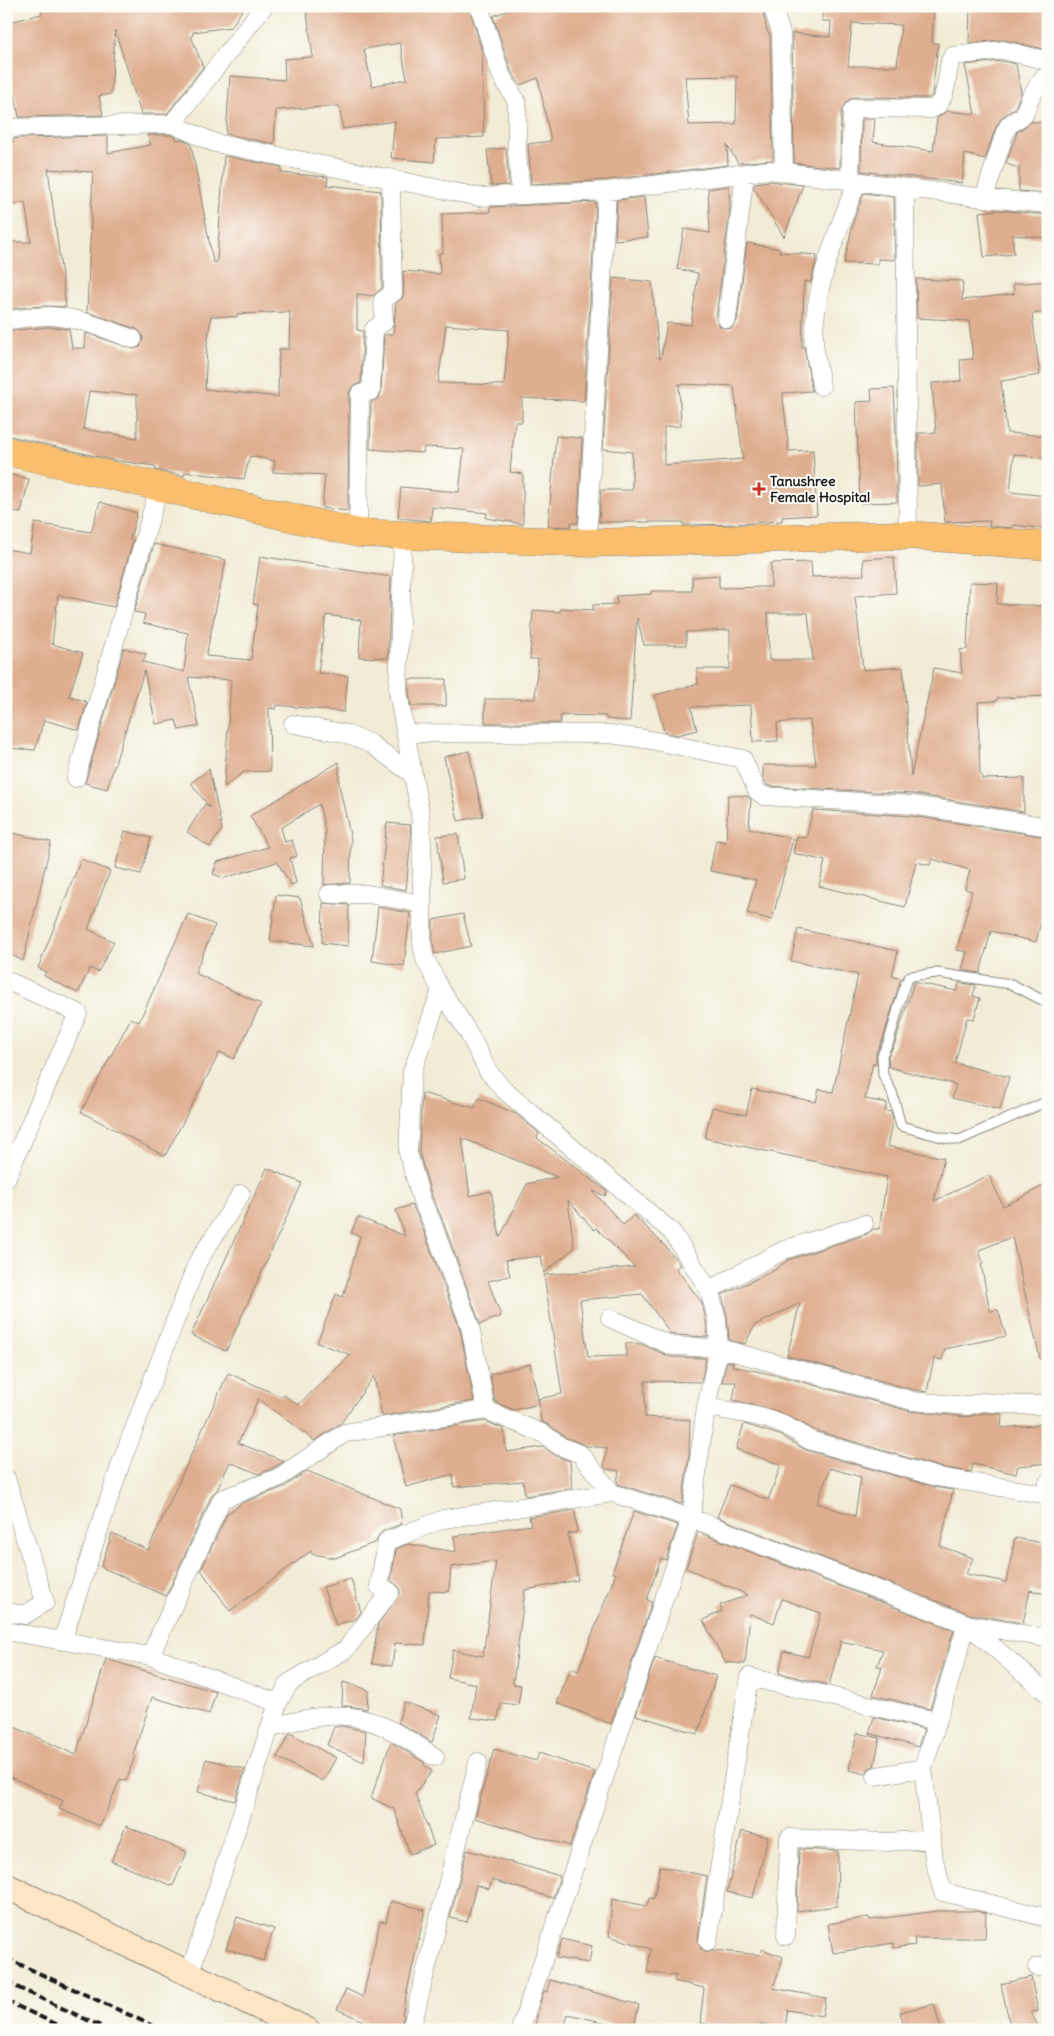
<svg xmlns="http://www.w3.org/2000/svg" width="1054" height="2036" viewBox="0 0 1054 2036" font-family="Delius,sans-serif">
  <rect width="100%" height="100%" fill="#fdfcf7"/>
  <filter id="ink" filterUnits="userSpaceOnUse"><feTurbulence type="fractalNoise" baseFrequency=".02" numOctaves="2"/><feDisplacementMap in="SourceGraphic" scale="10" xChannelSelector="R" yChannelSelector="G"/><feConvolveMatrix kernelMatrix="1 2 1 2 8 2 1 2 1" color-interpolation-filters="sRGB"/></filter>
  <filter id="wash" filterUnits="userSpaceOnUse"><feTurbulence type="fractalNoise" baseFrequency=".0096" numOctaves="4" result="noise"/><feDisplacementMap in="SourceGraphic" scale="20" xChannelSelector="R" yChannelSelector="G"/><feGaussianBlur stdDeviation="1.12" result="paint"/><feColorMatrix in="noise" values="0 0 0 0 0 0 0 0 0 0 0 0 0 0 0 0 0 1.4 0 .05"/><feComposite in="paint" operator="in"/></filter>
  <g filter="url(#wash)">
    <rect width="100%" height="100%" fill="#f2ecd6"/>
    <g id="blocks">
      <path fill="#dfad8f" fill-rule="evenodd" d="M41,6H245L231,27L193,32V35L191,36L203,67L167,114H141L115,30L111,94L99,96L103,115L19,117L6,47V23L42,14Z
        M306,6H469L482,51L484,137L436,139L434,162L391,158L395,121L343,129L339,106L276,110L274,144L226,134L230,76L285,80L284,59L313,57ZM400,43L407,79L372,86L364,49Z
        M520,6H762L767,31L770,35L773,160L738,163L727,145L728,165L606,180L531,184L528,144L551,141L538,78L520,85L511,71L493,16ZM737,76L736,124L689,125L685,77Z
        M822,6H934L932,43H938L932,95L929,98L855,97L848,100L841,111L840,168L794,163L792,33L830,37L831,21H822ZM852,23L901,25L897,66H848Z
        M970,6H1048V50L1005,40L969,43Z
        M1002,61L1016,64L1021,92L1015,108L1003,116L996,127L985,159L965,154L962,183L861,171L862,119H875L873,142L933,151L937,118L947,111L975,114L965,65Z
        M1031,122H1048V193L1019,191V168L1006,164L1017,132Z
        M147,135H170L176,137L177,140L181,139L191,144L213,262H217L224,156L282,167L281,173L328,177L327,185L381,191L382,288L373,296L357,294V330L363,331L361,383L352,387L349,394L348,511L322,508L325,475L273,472L275,461L250,456L244,479L185,472L184,476L155,470V466L112,460L10,436V426L6,425V331L49,327L69,329L72,348H85L86,333L134,349L140,347L143,338L141,333L137,329L87,312L93,172L48,169L66,307L43,306L6,309V242H31L25,202L12,205L6,180V141L13,142V139L19,138L108,136V153L151,145ZM290,312L289,349H279L278,397L205,389L207,345L211,316L237,317V314ZM89,391L137,395V438L83,429Z
        M506,148L509,185L491,186L487,150Z
        M769,181L803,185L784,237L754,188L755,183Z
        M729,186L730,208L716,318L720,327L731,329L737,321L747,243L780,249L779,252L817,255L811,282L804,281L802,347H804L812,391L783,393V397L789,451L813,450L817,515L782,517V521L737,524L683,525V522H599L601,490H632V452L603,449L613,278L652,282L659,358H661L667,323L691,325L698,273L677,269L684,229L710,233L708,189ZM679,384L734,386L743,459L664,465V427L681,426Z
        M864,193L894,197L895,260L878,259V264L844,263L854,219Z
        M644,197L648,237L615,240L617,200Z
        M596,202L584,401L522,398V422H515L510,472L523,474V524L486,518L487,513L432,507L431,521L398,518L401,487L459,492L464,449L424,447L423,453L370,449L371,402L379,398L381,392L384,335L393,334L396,304L402,298L404,293L403,271L440,274L439,253H443L442,214L490,212V207ZM446,325L509,330L504,385L438,383Z
        M999,210L1048,215V238L1012,235L1014,254L984,257L979,212Z
        M916,279L963,281L962,300L1014,294L1013,284L1048,281V312L1032,314L1040,375L1001,381L1007,433L1048,436V459L1014,454L1010,492L1048,496V529L1013,525V528L989,526L990,521L945,522L942,484L918,486V433H936L932,383L961,381L960,360L973,359L969,321L917,318Z
        M894,388L896,432L897,502L860,503L856,402L872,401L871,389Z
        M556,436L582,438L578,523H571V527L548,526Z
        M6,474L29,479L21,513L6,510Z
        M100,502L137,513L130,539L133,540L114,607L58,595L52,644L83,653L69,696L87,702L79,730L44,720L35,750L6,748V549L30,553L35,523L91,532Z
        M154,544L226,560L206,656L251,660L258,605L253,604L260,556L391,577L388,658L359,657L361,620L326,615L318,673L348,676L344,712L277,705L276,709L269,708L270,771L244,772L224,787L231,680L188,677L199,726L179,730L176,720L156,724L144,671L107,789L85,783L124,648L146,654L143,662L184,672L188,633L143,623L145,614L134,612Z
        M894,557L896,593L855,596L863,670L903,667L911,776L934,668L962,673L960,650L967,649L970,582L998,583L997,604L1048,606V696L997,698V701L978,702L980,775H982V779L1024,778V812L913,794L768,786L763,778V765H816L810,720L777,723L778,741L753,742L751,705L691,707L697,730L677,735L664,732L655,695L698,684L697,669H730V630L686,632V645H644L637,618L630,721L606,719V716L561,715L560,723H485V699H535L538,659H530L533,610L560,612L561,608L593,610V605L617,604L616,596L651,594V591H692V577L719,575V588L771,587V563L811,562L812,577L864,575L863,559ZM768,613H808L813,660H769Z
        M409,679H446V706H411L409,691Z
        M469,751L483,816L458,821L444,757Z
        M339,762V785L351,839L350,883L324,885L325,830L319,804L281,828L285,842L292,840L297,856L290,858L296,883L291,885L277,862L224,878L213,874L217,862L268,847L250,816Z
        M209,769L222,829L210,847L187,832L205,804L210,808L191,783Z
        M728,795L747,796L751,799L749,828L793,839L772,920L747,913L756,880L710,871L716,840L726,842Z
        M813,810L911,816L1041,836L1048,835V892L1036,942L991,931L980,973L962,970L967,952L957,950L972,891L965,889L970,870L932,859L930,865L916,862L905,907L819,886L825,861L793,853L797,836L806,838Z
        M387,823L410,825L411,838L406,890L380,885Z
        M125,831L151,838L141,874L115,868Z
        M13,833L51,842L23,961L6,952V862Z
        M458,834L464,879L443,882L437,836Z
        M81,859L110,871L88,929L114,942L98,972L90,968L78,993L44,976L46,972L38,968Z
        M276,895L300,898L314,946L270,941Z
        M323,903L349,905L348,946L322,943Z
        M378,907L410,913L404,966L372,961Z
        M188,914L215,925L195,973L261,1004L234,1059L220,1052L165,1156L81,1112L131,1018L139,1022Z
        M463,914L471,946L435,954L433,943V920Z
        M798,929L898,951L892,976L901,979L883,1039L876,1053V1064L873,1063L865,1099L887,1103L885,1111L891,1112L893,1119L887,1146L944,1158L934,1201L989,1175L1003,1206L1021,1198L1048,1183V1358L1040,1359L1012,1237L979,1250L983,1263L981,1264L990,1311L998,1310L1006,1336L945,1349L942,1360L934,1358L927,1392L915,1390L787,1356L800,1303L755,1325L745,1344L729,1340L727,1316L722,1295L773,1271L788,1260L867,1234L873,1229H879L887,1177L705,1138L712,1107L746,1115L752,1089L816,1102L819,1089L833,1092L858,975L791,961Z
        M914,982L957,991L959,983L976,985L973,996L980,998L974,1019L967,1018L955,1063L1009,1077L1000,1110L952,1098L956,1085L889,1067L888,1056L895,1043Z
        M422,1093L474,1108L479,1098L516,1114L539,1133L537,1138L607,1191L605,1196L593,1191L623,1225L634,1215L666,1247L680,1265L676,1268L702,1303L706,1321L708,1337L674,1335L670,1333L642,1294L580,1300L588,1357L626,1356V1343L641,1344L671,1357L706,1358L701,1382L645,1381V1417L690,1420L689,1456L682,1504L618,1484L617,1482L619,1471L606,1469L604,1467L607,1448L587,1446L565,1437L550,1426L541,1421L539,1404L514,1410L495,1402L490,1374L530,1364L539,1403L538,1399L562,1394L544,1275L635,1267L596,1228L594,1230L568,1200L574,1248L544,1273L541,1256L506,1260L510,1276L488,1281L501,1316L480,1324L441,1216L432,1197L419,1152ZM462,1138L557,1177L527,1184L500,1237L491,1191L470,1196Z
        M267,1168L302,1183L226,1351L191,1335Z
        M412,1205L421,1224L460,1329L474,1401L382,1416L374,1376L341,1423L315,1441L258,1399L238,1443L284,1461L273,1468L259,1474L230,1462L217,1490L212,1495L166,1596L101,1567L112,1533L148,1550L228,1373L282,1397L284,1395L298,1405L351,1355L317,1343L336,1294L343,1297L360,1236L351,1233L358,1217L405,1236L396,1210Z
        M727,1361L734,1363L732,1366L780,1376L910,1411L966,1417L985,1413L1002,1414L1001,1428L1046,1424L1048,1434V1463L1018,1466L1016,1474L973,1464L971,1472L939,1467L814,1430L802,1423L777,1411L733,1400L736,1382H722Z
        M485,1421L504,1429L506,1452L543,1447L556,1456L570,1461L572,1488L525,1496L523,1481L454,1487L453,1474L406,1487L393,1436Z
        M744,1424L780,1435L806,1450L934,1487L953,1490L940,1546L973,1558L966,1574L1006,1582L1015,1538L1048,1544V1595L1030,1590L1023,1623L970,1614L717,1517L730,1485L768,1500L781,1465L736,1449ZM830,1468L861,1477L855,1516L817,1503Z
        M307,1471L400,1509L402,1524L383,1531L379,1535L376,1542L335,1558L312,1554L311,1551L230,1611L201,1570L227,1514L242,1503L284,1487Z
        M575,1510L577,1532L568,1534L578,1580L525,1590L513,1684L521,1685L518,1705L501,1703L497,1721L471,1718L476,1684L448,1678L453,1650L483,1656L496,1561L451,1567L449,1592L429,1591L425,1645L395,1643L392,1666L372,1664L378,1624L400,1593L399,1587L391,1580L396,1549L408,1544L456,1552L454,1536L531,1525L529,1517Z
        M634,1511L678,1525L666,1560L661,1558L647,1600L652,1602L611,1724L557,1703L571,1668L578,1671L616,1573H612Z
        M698,1532L954,1630L930,1709L873,1695L882,1667L877,1666L883,1650L841,1641L829,1685L779,1673L784,1651L808,1657L821,1613L782,1599L774,1623L750,1614L745,1664L725,1662L703,1620L722,1611L720,1605L748,1595L686,1568Z
        M351,1579L361,1612L356,1619L336,1625L323,1587Z
        M655,1658L716,1676L698,1734L636,1715Z
        M106,1659L216,1692L209,1714L152,1697L133,1755L135,1756L126,1781L120,1779L100,1826L59,1809L63,1801L6,1775V1723L76,1755Z
        M343,1682L368,1690L367,1709L342,1705Z
        M404,1702L441,1715L432,1742L398,1722Z
        M874,1717L924,1729L918,1747L869,1733Z
        M342,1726L366,1731L364,1762L327,1745L334,1727Z
        M290,1733L336,1758L323,1781L277,1757Z
        M857,1733L880,1738L874,1766L869,1768L866,1774L849,1770Z
        M391,1742L425,1763L424,1765L432,1771L415,1793L434,1845L410,1854L394,1809L371,1798Z
        M494,1749L536,1761L539,1753L595,1772L570,1846L475,1818Z
        M206,1759L245,1769L235,1801L198,1792Z
        M126,1826L187,1852L173,1886L111,1861Z
        M742,1831L768,1837L753,1898L727,1892Z
        M799,1849L838,1851L837,1906L797,1911Z
        M467,1850L560,1876L553,1898L492,1880L489,1889L476,1885L467,1922L450,1918Z
        M660,1866L707,1876L698,1939L701,1949L707,1952L714,1950L760,1955L762,1949L783,1957L773,1988L826,1998L822,2016L788,2010L785,2028L760,2025L759,2030H744L700,2023L704,1988L674,1981L676,1976L647,1972L651,1949L609,1936L612,1899L647,1906L649,1898L654,1899Z
        M391,1901L425,1910L402,2014L404,2015L401,2026L399,2030H383L337,2009L346,1989L363,1997L380,1921L386,1922Z
        M937,1911H975L986,1913L985,1938H914L915,1945L894,1948V1943L833,1953L828,1924L869,1917L870,1920Z
        M237,1917L274,1929L263,1961L226,1949Z
        M562,1939L592,1946L589,1963L556,1958Z
        M1031,1977L1038,2011L1031,2012L1040,2030H1011L1001,1984Z
        M550,1980L639,2005L633,2029L568,2014L564,2030H534L540,2003L544,1991L547,1992Z
        M934,2004L941,2030H905L900,2012Z"/>
    </g>
  </g>
  <g filter="url(#ink)">
    <use href="#blocks" fill-opacity="0" stroke="#878479" stroke-width="1"/>
    <g fill="none" stroke-linecap="round" stroke-linejoin="round">
      <g stroke="#878479" stroke-width="11">
        <path id="lane" d="M1048,1003L1011,984L937,973L910,976L905,984L889,1041L882,1055L883,1075L892,1092L901,1126L945,1138L959,1140L1048,1101"/>
      </g>
      <g stroke="#878479" stroke-width="19">
        <path id="street" d="M479,6L501,75L517,102V151L521,195
          M772,6L781,33L784,171
          M172,124L264,6
          M6,128L172,124L215,143L479,197L607,191L769,170L984,198L1048,204
          M850,181L852,111L855,108L932,109C947,103 947,75 950,61L953,56L1003,50L1048,61
          M905,189L908,535
          M984,198L1005,132L1009,125L1024,115L1030,98L1043,78L1048,76
          M727,319L745,173
          M6,320C21,319 35,316 49,316C79,317 105,329 133,339
          M821,386C819,371 814,355 814,340C814,285 837,232 857,182
          M358,533L360,394L371,391L374,329L384,322L383,300L393,293L391,178
          M403,535L398,692L420,813L422,845V944L425,959L441,990L468,1032L488,1071L504,1090L672,1232L709,1290L717,1319L719,1348L706,1407L691,1518L520,2030
          M587,543L607,191
          M293,724L343,733L371,744L412,774
          M405,733L610,734L645,739L743,759L757,791L764,796L912,805L1043,826
          M76,778L159,487
          M329,894H368L422,904
          M6,980L78,1013L6,1179
          M441,990L412,1072L408,1153L422,1201L431,1220L470,1326L486,1410
          M709,1290L784,1250L864,1224
          M610,1318L672,1346L719,1348L913,1401L967,1406L982,1402L1019,1405H1040L1048,1402
          M706,1407C745,1414 777,1416 809,1440L937,1477L1043,1494L1048,1483
          M6,1478L45,1602L25,1615L6,1612
          M6,1631L150,1656L278,1703
          M1048,1634L1040,1637L967,1624L923,1768L934,1860L943,1892L1048,1918
          M62,1641L121,1463L197,1263L241,1194
          M150,1656L222,1499L278,1478L345,1433L486,1410L544,1434L560,1446L580,1454L612,1493L691,1518L967,1624L1048,1694
          M270,1727C289,1723 309,1717 328,1716C369,1712 403,1736 435,1757
          M876,1776L923,1768
          M786,1936L789,1838L887,1842L932,1839
          M708,1941L749,1677L936,1721
          M1037,1967H1048
          M189,1975L278,1703L289,1683L346,1649L390,1592L379,1586L387,1541L444,1519L612,1493
          M411,2030L478,1762"/>
      </g>
      <g stroke="#878479" stroke-width="27">
        <path id="secondary" d="M6,1886L307,2030"/>
      </g>
      <g stroke="#878479" stroke-width="29">
        <path id="primary" d="M6,451L358,533L587,543L908,535L1048,546"/>
      </g>
      <use href="#lane" stroke="#fff" stroke-width="9"/>
      <use href="#street" stroke="#fff" stroke-width="18"/>
      <use href="#secondary" stroke="#fde5c5" stroke-width="25"/>
      <use href="#primary" stroke="#fabe6d" stroke-width="28"/>
      <path stroke="#1c1c1c" stroke-width="4" stroke-dasharray="8 4" stroke-linecap="butt" d="M6,1958L162,2030
        M6,1982L109,2030
        M6,2001L69,2030"/>
    </g>
  </g>
  <path fill="#c8321e" stroke="#fdfcf7" stroke-width="2" d="M756.5 481.5h5v5h5v5h-5v5h-5v-5h-5v-5h5z"/>
  <g text-anchor="middle" stroke-width="4" stroke-linejoin="round" paint-order="stroke">
    <g font-size="14" font-weight="bold" fill="#1c1c1c" stroke="#fdfcf7" text-anchor="start">
      <text x="770" y="486">Tanushree<tspan x="770" dy="16">Female Hospital</tspan></text>
    </g>
  </g>
  <rect width="1054" height="2036" fill="none" stroke="#fdfcf7" stroke-width="25"/>
</svg>
